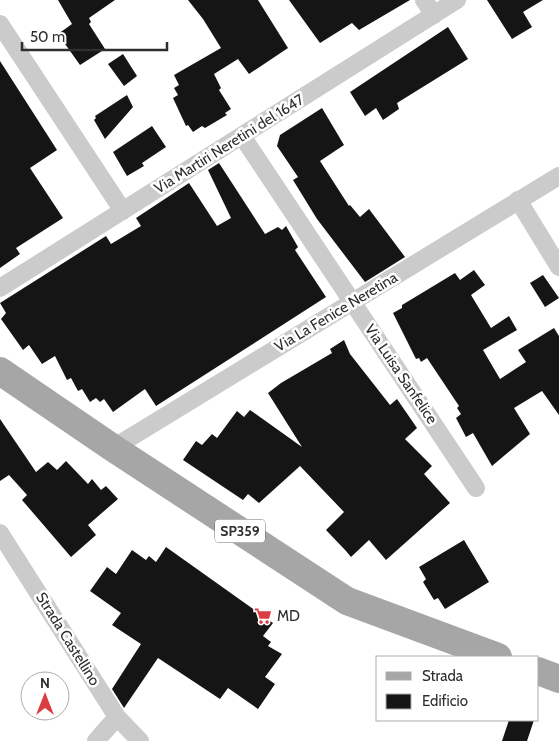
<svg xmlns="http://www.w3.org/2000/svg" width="559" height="741" viewBox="0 0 559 741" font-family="Cabin,sans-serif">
  <rect width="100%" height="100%" fill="#fff"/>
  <path fill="#151515" d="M58,0H115L89,18L91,22L89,24L105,49L80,65L58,34L72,24Z
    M188,0H258L288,48L249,74L238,59L214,74L221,88L219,90L231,109L225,113L227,115L205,128L202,126L193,132L188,125L186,126L173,98L178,95L174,88L179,85L174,75L221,48L203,19Z
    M289,0H410L359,30L352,23L320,43Z
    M487,0H543L523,12L532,27L512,39Z
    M448,27L468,59L397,103L399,109L383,120L376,108L365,116L350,92Z
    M123,54L137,76L124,86L108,64Z
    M0,61L57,150L30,168L63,218L16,248L20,254L0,268Z
    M127,95L133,107L105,139L94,120L96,118L95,116Z
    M322,108L344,145L320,161L349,206L350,205L360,217L369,209L405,257L365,282L317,219L293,180L298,177L277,146L280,135Z
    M152,126L166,147L142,163L144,166L127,176L113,152Z
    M219,163L265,234L278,227L282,230L286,226L298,247L295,250L326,297L156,406L145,389L113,412L104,399L100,402L96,398L90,402L82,389L78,391L71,378L67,380L55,356L42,364L29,345L23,350L1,319L6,313L0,303L106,236L111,244L141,226L136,218L189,183L217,226L231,218L208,170Z
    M474,270L485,285L471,295L491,328L509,316L517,330L483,350L500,379L526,362L518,350L554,328L559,336V415L542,391L514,408L530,434L492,466L473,433L466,437L456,418L461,414L457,408L459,406L427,358L421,362L419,358L416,359L393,313L402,308V305L455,273L460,280Z
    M543,275L559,298L545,307L530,283Z
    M344,340L350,354L390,405L397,399L417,428L405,439L432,466L424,474L450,503L386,560L369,540L351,557L346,551L326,530L344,512L300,466L259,503L248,494L243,500L183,460L196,441L202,445L212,434L217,438L237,411L244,417L250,410L302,447L268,393L281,383L332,353L330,349Z
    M0,419L36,472L48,462L57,470L66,461L88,484L92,479L101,490L106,486L118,499L88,525L96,535L71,557L22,500L27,495L9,475L0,481Z
    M464,540L489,582L445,609L438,598L434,600L423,582L426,579L419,567Z
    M166,547L273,623L263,636L271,642L268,646L282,654L265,677L275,684L258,709L228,688L220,699L158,658L124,708L112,689L141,644L112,625L121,613L90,591L107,567L116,574L132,550L146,560L149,556L156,562Z
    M509,720H534L527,741H502Z"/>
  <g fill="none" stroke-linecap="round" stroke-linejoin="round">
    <path stroke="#cbcbcb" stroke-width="18" d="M424,0L434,15
      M0,24L123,211
      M242,136L476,488
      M518,200L559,267
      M0,288L457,0
      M113,448L559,176
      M0,533L117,717L140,741
      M96,741L117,717"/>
    <path stroke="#a6a6a6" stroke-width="28" d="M0,371L113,448L347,601L498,657
      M538,671L559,679"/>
  </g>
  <defs>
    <g id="supermarket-bare" transform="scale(1.35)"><path d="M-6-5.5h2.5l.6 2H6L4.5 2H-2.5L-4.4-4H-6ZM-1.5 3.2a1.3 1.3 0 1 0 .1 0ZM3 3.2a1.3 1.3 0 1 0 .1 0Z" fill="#d93c41" stroke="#fff" stroke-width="2.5" paint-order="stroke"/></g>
  </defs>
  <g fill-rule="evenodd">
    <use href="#supermarket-bare" x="263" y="616"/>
  </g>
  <g text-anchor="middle" stroke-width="5" stroke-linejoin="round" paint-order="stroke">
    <rect fill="#fff" stroke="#6d6d6d" stroke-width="1" x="215" y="519.5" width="50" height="23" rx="4"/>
    <g font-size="14" font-weight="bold" fill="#2e2e2e">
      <text x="240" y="536">SP359</text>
    </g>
    <g font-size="15" fill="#2e2e2e" stroke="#fff">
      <text transform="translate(229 144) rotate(-32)" y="5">Via Martiri Neretini del 1647</text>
      <text transform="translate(336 312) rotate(-31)" y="5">Via La Fenice Neretina</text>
      <text transform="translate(401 374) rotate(56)" y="5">Via Luisa Sanfelice</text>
      <text transform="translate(68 639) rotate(58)" y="5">Strada Castellino</text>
    </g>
    <g font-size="15" fill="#2e2e2e" stroke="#fff" text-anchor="start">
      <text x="277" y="621">MD</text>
    </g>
  </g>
  <rect x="376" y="656" width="162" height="65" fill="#ffffff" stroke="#ababab"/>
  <rect x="386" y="672" width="25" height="8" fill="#a6a6a6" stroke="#ababab"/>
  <text x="422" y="681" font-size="15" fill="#2e2e2e">Strada</text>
  <rect x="386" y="694" width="25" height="15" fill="#151515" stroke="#ababab"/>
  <text x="422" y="706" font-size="15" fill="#2e2e2e">Edificio</text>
  <g transform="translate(45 696)"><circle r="24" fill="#ffffff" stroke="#ababab"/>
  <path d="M0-4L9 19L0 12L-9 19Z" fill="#d93c41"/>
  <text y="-8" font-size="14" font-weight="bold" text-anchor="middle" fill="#2e2e2e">N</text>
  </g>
  <path d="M22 42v8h145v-8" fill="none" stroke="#2e2e2e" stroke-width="2.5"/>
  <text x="30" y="42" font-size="15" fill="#2e2e2e" stroke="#ffffff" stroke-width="4" paint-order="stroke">50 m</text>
</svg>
